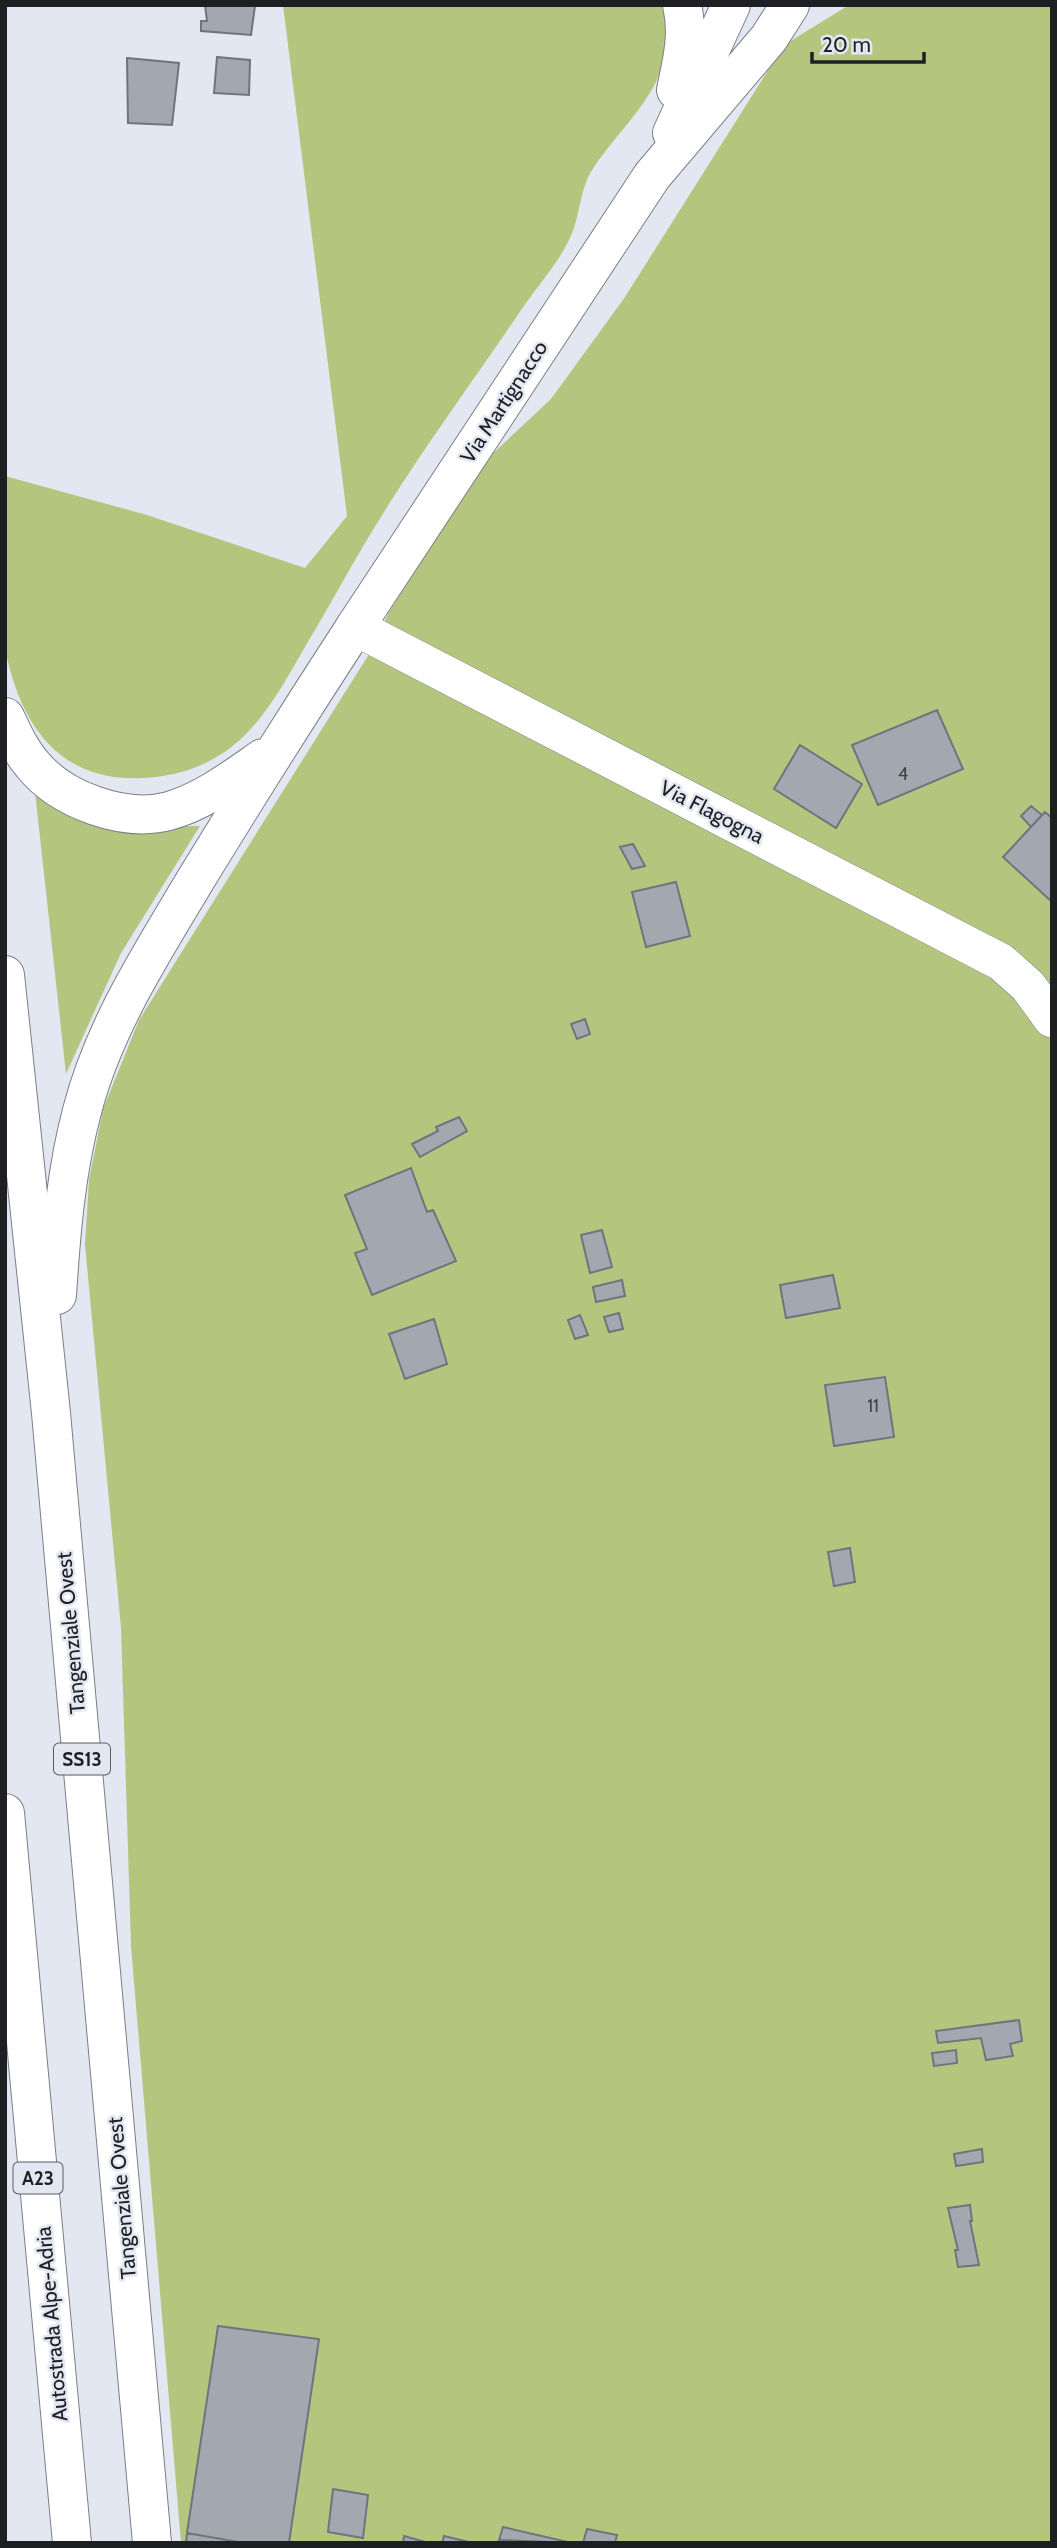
<svg xmlns="http://www.w3.org/2000/svg" width="1057" height="2548" viewBox="0 0 1057 2548" font-family="Cabin,sans-serif">
  <rect width="100%" height="100%" fill="#e3e7f1"/>
  <path fill="#b4c67d" d="M283,5H662C668,27 668,54 659,75C644,111 611,139 591,172C579,192 580,219 569,240C557,265 535,289 519,313C476,377 430,439 389,504C359,551 333,600 305,647C287,678 270,710 245,735C220,760 189,773 156,777C64,788 21,730 5,648V476L147,515L305,568L347,516Z
    M849,5H1052V2543H181L131,1946L121,1628L85,1245L89,1180L103,1109L139,1020L371,651L389,612L488,458L551,399L625,297L784,45Z
    M35,792L134,827L200,826L121,953L66,1074Z"/>
  <path fill="#a3a7b0" stroke="#70747c" stroke-width="2" d="M205,5L255,6L251,35L201,31V21H207Z
    M217,57L250,60L249,95L214,93Z
    M127,58L179,63L172,125L128,123Z
    M937,710L963,769L878,805L852,745Z
    M800,745L862,784L836,828L774,789Z
    M1031,806L1042,815L1031,827L1021,816Z
    M1045,812L1052,818V902L1003,857Z
    M633,844L645,866L632,869L620,847Z
    M676,882L690,936L646,947L632,892Z
    M585,1019L590,1034L577,1039L571,1024Z
    M459,1117L467,1131L420,1157L412,1144L438,1131L436,1127Z
    M411,1168L427,1212L433,1210L456,1261L372,1295L355,1253L367,1249L345,1195Z
    M602,1230L612,1267L590,1273L581,1235Z
    M833,1275L840,1308L786,1318L780,1285Z
    M622,1280L625,1296L596,1302L593,1287Z
    M619,1313L623,1329L609,1332L604,1317Z
    M580,1315L588,1335L575,1339L568,1320Z
    M434,1319L447,1364L405,1379L389,1334Z
    M885,1377L894,1437L834,1446L825,1385Z
    M850,1548L855,1582L834,1586L828,1552Z
    M1019,2020L1022,2041L1010,2044L1013,2056L986,2060L981,2038L938,2043L936,2031Z
    M956,2050L957,2063L934,2066L932,2053Z
    M982,2149L983,2162L956,2166L954,2154Z
    M970,2205L972,2221H970L979,2265L958,2267L955,2250H958L948,2208Z
    M218,2326L319,2339L289,2543H244L187,2533Z
    M333,2489L368,2495L363,2538L328,2532Z
    M503,2527L572,2543L499,2540Z
    M587,2529L617,2535L615,2543H583Z
    M187,2533L244,2543H186Z
    M404,2536L429,2543H403Z
    M444,2536L473,2543H442Z"/>
  <g fill="none" stroke-linecap="round" stroke-linejoin="round">
    <g stroke="#7b7e87" stroke-width="38">
      <path id="street" d="M355,627L1001,962L1028,986L1052,1019"/>
    </g>
    <g stroke="#7b7e87" stroke-width="40">
      <path id="secondary" d="M676,90C682,61 689,35 682,5
        M672,133L731,5
        M355,627L652,176L769,38L790,5"/>
    </g>
    <g stroke="#7b7e87" stroke-width="40">
      <path id="highway" d="M5,717C13,734 20,750 32,764C61,800 124,823 169,811C204,801 234,778 263,758
        M5,975L51,1413L152,2543
        M57,1295C61,1233 66,1171 82,1111C104,1026 152,953 196,879C248,794 301,710 355,627
        M5,1813L72,2543"/>
    </g>
    <use href="#street" stroke="#fff" stroke-width="37"/>
    <use href="#secondary" stroke="#fff" stroke-width="38"/>
    <use href="#highway" stroke="#fff" stroke-width="38"/>
  </g>
  <g text-anchor="middle" stroke-width="5" stroke-linejoin="round" paint-order="stroke">
    <g font-size="18" fill="#3f4146">
      <text x="903" y="780">4</text>
      <text x="873" y="1412">11</text>
    </g>
    <g fill="#e3e7f1" stroke="#595b60" stroke-width="2">
      <rect x="54" y="1743.5" width="56" height="31" rx="5"/>
      <rect x="13.5" y="2162.5" width="49" height="31" rx="5"/>
    </g>
    <g font-size="19" font-weight="bold" fill="#1e1f22">
      <text x="82" y="1766">SS13</text>
      <text x="38" y="2185">A23</text>
    </g>
    <g font-size="21" fill="#1e1f22" stroke="#e3e7f1">
      <text transform="translate(504 402) rotate(-57)" y="7">Via Martignacco</text>
      <text transform="translate(712 812) rotate(27)" y="7">Via Flagogna</text>
      <text transform="translate(71 1633) rotate(-95)" y="7">Tangenziale Ovest</text>
      <text transform="translate(122 2198) rotate(-95)" y="7">Tangenziale Ovest</text>
      <text transform="translate(52 2324) rotate(-95)" y="7">Autostrada Alpe-Adria</text>
    </g>
  </g>
  <rect width="1057" height="2548" fill="none" stroke="#1e1f22" stroke-width="14"/>
  <path d="M812 52v10h112v-10" fill="none" stroke="#1e1f22" stroke-width="3.5"/>
  <text x="822" y="52" font-size="21" fill="#1e1f22" stroke="#e3e7f1" stroke-width="5" paint-order="stroke">20 m</text>
</svg>
